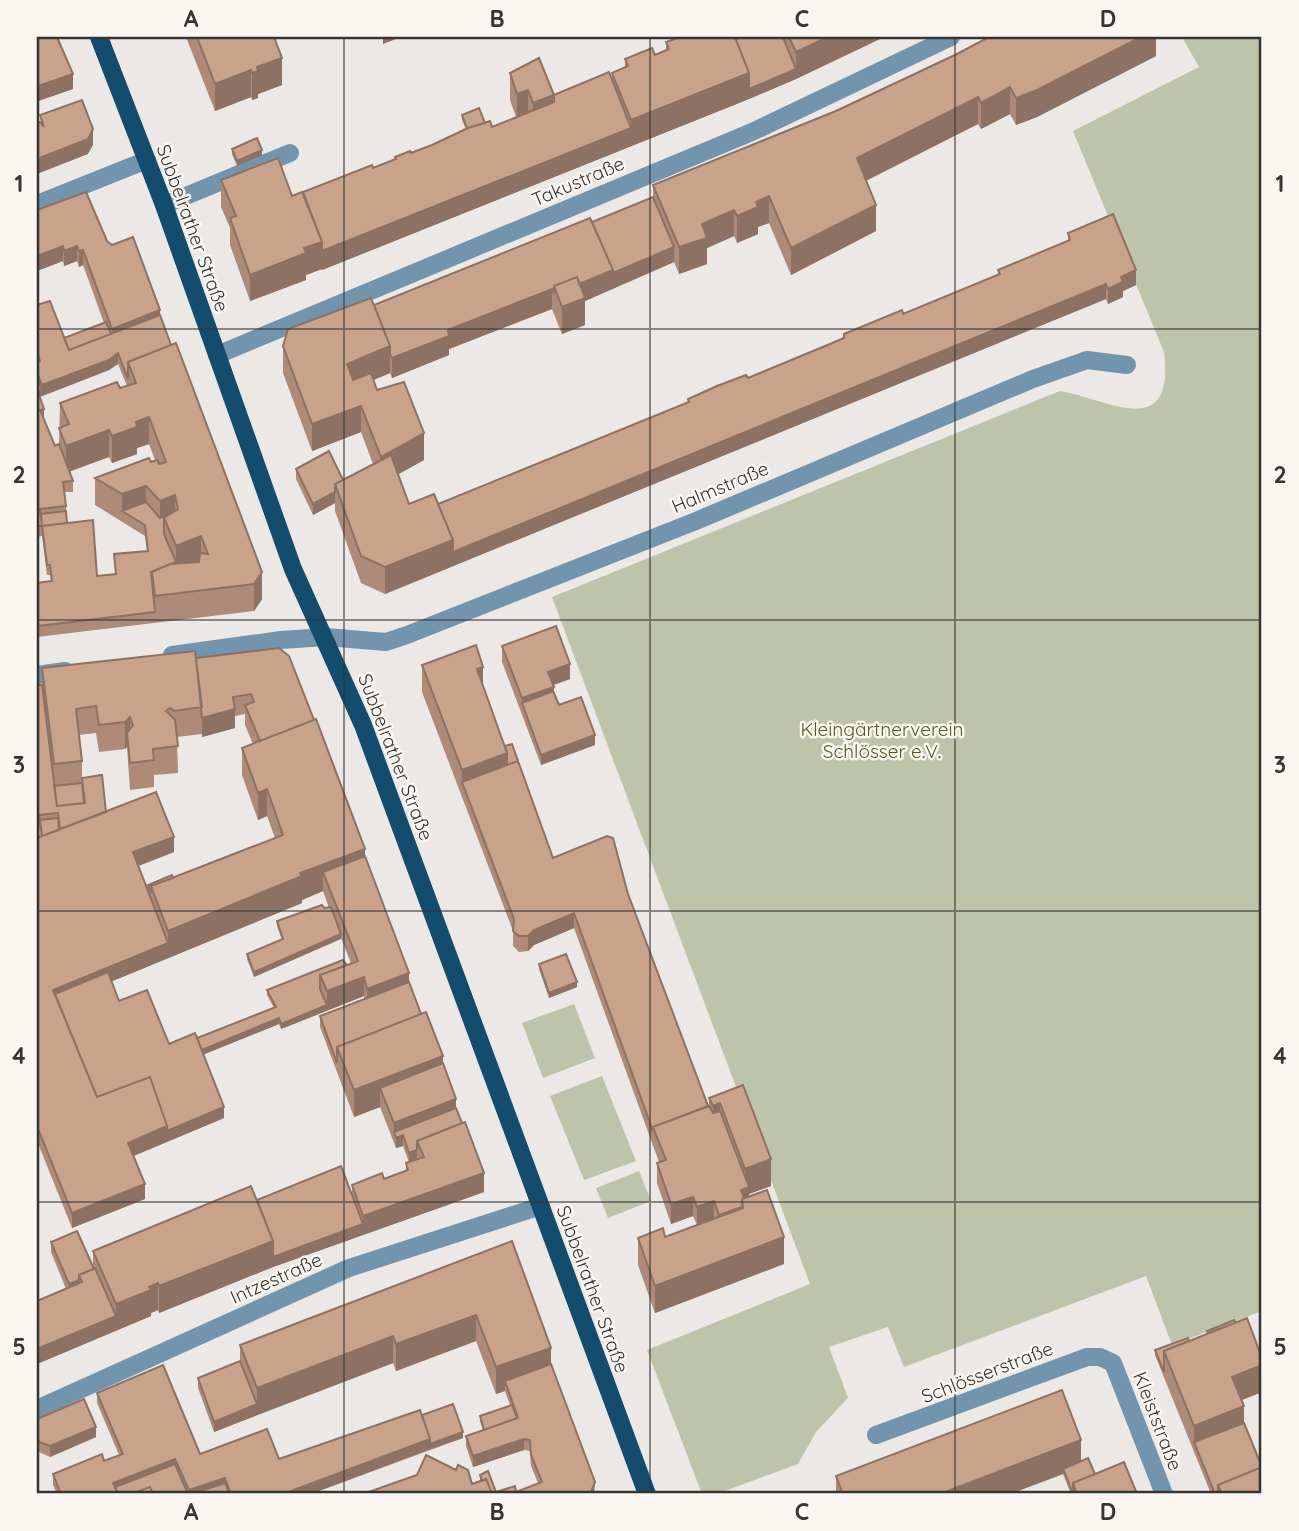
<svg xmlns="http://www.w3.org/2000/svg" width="1299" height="1531" viewBox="0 0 1299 1531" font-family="Quicksand,sans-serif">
  <rect width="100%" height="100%" fill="#ece8e5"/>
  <path fill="#bec4aa" d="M1182,37H1262V1311L1172,1345L1146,1276L904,1367L888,1327L829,1347L848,1398L816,1432L798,1464L717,1494H702L647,1350L810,1284L552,597L1060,391C1108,399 1175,443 1164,352L1073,131L1199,67Z
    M574,1004L595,1058L543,1078L522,1023Z
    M602,1076L636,1161L584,1180L550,1096Z
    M639,1171L651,1201L608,1218L596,1188Z"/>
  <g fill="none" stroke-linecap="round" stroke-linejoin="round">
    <path stroke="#7294ac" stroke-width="18" d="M37,204L147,160
      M164,205L290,153
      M217,355L752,132L951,37
      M172,655L281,640L326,637L386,642L407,635L696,521L1033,379L1087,360L1127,365
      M37,675L65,671
      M37,1409L349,1268L541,1206
      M876,1435L1087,1357H1100L1113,1363L1164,1494"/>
    <path stroke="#134c6d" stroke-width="18" d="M99,37L164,205L293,569L363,725L647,1494"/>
  </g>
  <path fill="#ad8b78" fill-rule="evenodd" d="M37,37L73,89L38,101L37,97Z
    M186,37H274L282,85L258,94V98L252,100L251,97L215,111Z
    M680,37H884L796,79L749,99L322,270V269L306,275V280L250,301L230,245V228L221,207V180L292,196L395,160V157L411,153L432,145L466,129L462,120V115L485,123L492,127L516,117L510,100V73L554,95L612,80V73L625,67V59L655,55L666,50V42Z
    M1156,37V56L1037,117L1016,125L1010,114L981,129L978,124L866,181L876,231L791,275L769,223L758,227V234L737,243L734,236L707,248V264L679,274L674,262L585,301V325L562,334L552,309L449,349V355L392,378L390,373L374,380L377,390L424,460L398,474L409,504H438L688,403V399L748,378L844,338V334L903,314L998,275V270L1068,241V233L1136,285L1123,291V297L1108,304L1106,299L385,594L361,583L335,511V503L313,515L296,479V469L343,480L373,464L361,432L312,451L283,373V346L374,305L592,222L653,197V185Z
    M232,149L262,155L237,166L232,154Z
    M37,210L107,241L160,315L262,599L254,611L37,637V583L51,581L50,575H47L42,536L37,537V305L64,338L104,323L83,265L79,267L77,261L64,266L63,261L37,271ZM118,364L127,386L60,403L59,444L55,446L44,419L40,397L109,370ZM149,444L155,460L95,478V505L145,536L147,551L114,554L115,574L97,576L67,523L65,492H73V481L69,471L109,457L112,463L137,454V448Z
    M502,646L570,679L553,685L554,691L559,705L595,745L541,765L502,662Z
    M279,648L365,856L421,1014L443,1063L456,1108L484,1192L273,1267L159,1313L158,1310L151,1313V1316L37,1364L66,1289L51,1252V1242L93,1268V1251L257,1200L352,1194V1185L384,1179L406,1171V1163L409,1162L403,1146L396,1148L380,1107L354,1117L320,1027V1016L364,999V996L281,1029L279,1024L204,1054L224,1118L134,1156L145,1199L72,1228L37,1141V685H42V668L196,658ZM245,714V725L253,744L242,748V775L258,820L267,816L275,838L173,878L148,885V889L138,866L174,852L106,812L82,778V761L79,735L96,733L99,752L125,749L127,747L130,790L154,787V775L178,773L177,737L202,734V737L235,728V716ZM323,891L329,908L277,921V926L282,940L247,954V959L254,977L341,938L351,963L267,990V995L274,1008L197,1038L169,1044L119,1001L112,981L302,903V900Z
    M422,665L483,686L505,746L519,764L553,858L628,894L708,1106H709V1098L743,1085L771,1186L749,1194V1197L784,1264L655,1313L638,1265V1238L665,1237L697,1225L693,1216L671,1224L657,1183V1163L659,1162L574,928L534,945L528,951L519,952L513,946V931L422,692Z
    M539,964L577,987L549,998L539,969Z
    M512,1241L551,1364L595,1492L594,1494H363L472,1484L480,1481V1475L496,1492H516L538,1483L531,1466L530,1451L524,1450L473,1467L466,1446V1436L483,1430L480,1421V1416L510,1405L505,1391L496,1394L476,1341L396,1371L393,1363L214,1432L198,1388V1378L240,1361V1345Z
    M1235,1323L1262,1358V1392L1241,1400L1244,1423L1262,1494H1211L1155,1355V1350L1189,1341L1207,1334V1331Z
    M97,1393L200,1454L279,1459L422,1415L463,1438L311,1494H57L53,1485V1474L104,1461L119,1455L97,1403Z
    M37,1419L96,1437L50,1457L39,1452L37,1447Z
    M1081,1461L1095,1474L1137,1494H1071L1063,1474L1010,1494H836V1476Z"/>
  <path fill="#8d7162" d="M383,37H401L383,44Z
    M828,37H884L796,79L749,99V89L796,69V52Z
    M1141,37H1156V56L1037,117L1016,125V98Z
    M282,58V85L258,94V98L252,100V73L257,67Z
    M251,70V97L215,111V84Z
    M749,73V99L322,270V251L631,128V120Z
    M73,74V89L38,101V86Z
    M1010,87V114L981,129V103Z
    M528,90V117L517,120V94Z
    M554,95V122L533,130V103Z
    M978,97V124L857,185V158Z
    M93,129V145L88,154L37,174V159Z
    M262,150V155L237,166V161Z
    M769,196V223L758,227V234L737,243V216L756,202Z
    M876,205V231L791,275V248Z
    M734,210V236L707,248V264L679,274V247L702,224Z
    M322,242V269L306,275V280L250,301V275L304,248Z
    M63,246V261L37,271V256Z
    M77,246V261L64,266V251Z
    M674,247V262L585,301V325L562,334V307L557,293L613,270Z
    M83,250V265L79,267V251Z
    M1136,270V285L1123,291V297L1108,304V289L1121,277Z
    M1106,284V299L385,594V567Z
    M552,289V309L449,349V355L392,378V358L448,330Z
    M160,310V326L112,344V329Z
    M390,346V373L347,390V364Z
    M118,353V364L109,370L37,398V392L42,390V385Z
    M361,406V432L312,451V424Z
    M44,409V419L40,410Z
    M149,417V444L137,448V454L112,463V436L136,422Z
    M109,430V457L66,473V446Z
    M424,433V460L381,484V457Z
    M146,486V513L122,511V521V494Z
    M335,492V503L313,515V504Z
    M175,495V522L164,518L160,528V501Z
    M201,536V563L152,572V582L151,572L176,562V546Z
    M262,572V599L254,611V584Z
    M570,664V679L548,687V672Z
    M483,667V693L477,669Z
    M554,687V702L522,703V698Z
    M235,709V728L202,737V718Z
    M130,717V744L127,733V747L125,749V722Z
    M595,735V745L541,765V755Z
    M507,753V774L462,782V797V770Z
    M267,789V816L258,820V793Z
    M174,837V852L133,868V852Z
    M365,849V876L323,872V891L302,900V903L57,1004L53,990L168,943V931L300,873Z
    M574,913V928L534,945L528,951V936L534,930Z
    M341,934V939L254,977V972Z
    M409,973V993L367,1009V989Z
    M364,977V996L281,1029V1024L327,1005V992L325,987Z
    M577,982V987L549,998V993Z
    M279,1018V1024L200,1056V1050Z
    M443,1056V1083L380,1088V1107L354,1117V1090Z
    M456,1099V1118L403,1135V1146L396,1148V1138L394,1132V1143V1123Z
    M720,1103V1130L713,1133V1106Z
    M224,1107V1118L128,1158V1143L167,1126Z
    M417,1150V1160L409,1163V1153Z
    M771,1159V1186L749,1194V1206L743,1208L742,1199V1226L719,1234V1215L741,1190L745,1189V1169Z
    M484,1173V1192L363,1235V1216Z
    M145,1184V1199L72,1228V1213Z
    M693,1197V1216L671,1224V1204Z
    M714,1201V1220L697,1227V1207Z
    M363,1224V1235L273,1267L159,1313V1286L273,1241Z
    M784,1237V1264L655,1313V1286Z
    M79,1280V1290L69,1294V1284Z
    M158,1283V1310L151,1313V1316L37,1364V1349L116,1316V1304Z
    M476,1315V1341L396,1371V1344Z
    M393,1336V1363L257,1415V1388Z
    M551,1348V1374L505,1381V1391L496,1394V1367Z
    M1262,1365V1392L1232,1404V1377Z
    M257,1404V1415L214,1432V1422Z
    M1244,1406V1433L1194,1442V1453V1426Z
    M96,1427V1437L50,1457V1446Z
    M463,1432V1438L430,1449V1444Z
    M430,1439V1449L311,1494H283Z
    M524,1439V1450L473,1467V1456Z
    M1081,1440V1467L1063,1469V1474L1010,1494H940Z
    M175,1459V1469L113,1488V1483Z
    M225,1478V1488L208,1494H189V1490Z
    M595,1482L594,1494H590Z"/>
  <path fill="#c9a28c" stroke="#8d7162" stroke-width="2" d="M37,37H57L73,74L38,86L37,82Z
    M197,37H274L282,58L257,67L258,71L252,73L251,70L215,84Z
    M680,37H735L749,73L631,120L612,73L628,66L625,59L652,48L655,55L669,49L666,42Z
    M735,37H783L796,69L749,89V73Z
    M789,37H828L796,52Z
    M989,37H1141L1037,90L1016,98L1010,87L981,103L978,97L857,158L876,205L791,248L769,196L756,202L758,207L737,216L734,210L702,224L707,238L679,247L653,185L836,111L957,54Z
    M539,58L554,95L533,103L528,90L517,94L510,73Z
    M609,72L631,128L322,251V242L303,192L372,165L373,168L396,159L395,157L410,151L411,153L432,145L468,128L490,121L492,127L554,102V95Z
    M82,100L93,129L88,139L37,159V123L40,122L44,127L40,115Z
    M479,108L485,123L467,128L462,115Z
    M257,138L262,150L237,161L232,149Z
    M278,158L292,196L302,192L322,242L304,248L306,253L250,275L230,218L236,216L221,180Z
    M86,192L107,241L112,245L133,237L160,310L112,329L83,250L79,251L77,246L64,251L63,246L37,256V210Z
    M653,197L674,247L613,273V270L592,222Z
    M1113,214L1136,270L1121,277L1123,282L1108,289L1106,284L453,552V540L438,504L689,402L688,399L717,386L746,375L748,378L830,344L844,338V334L902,310L903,314L1000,274L998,270L1070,240L1068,233Z
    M590,218L613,270L579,284L577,277L554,286V294L552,289L448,330L449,336L392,358L390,354V346L374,305Z
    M577,277L585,298L562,307L554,286Z
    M371,298L390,346L347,364L353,380L371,373L377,390L404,382L424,433L381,457L361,406L312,424L283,346L288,329Z
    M50,301L69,350L160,315L171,345L128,362V379L118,353L109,360L42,385L37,373V363L40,361L37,352V305Z
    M106,322L111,334L69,350L64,338Z
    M176,343L262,572L254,584L155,596L152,572L170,564L199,562L200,553L208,554L201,536L176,546L164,518L178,509L175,495L160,501L146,486L122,494L95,478L149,458L151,462L157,460L159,464L166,462L149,417L136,422L137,427L112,436L109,430L66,446L59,428L69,424L60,403L117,382L120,388L136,383L128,362Z
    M37,378L42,390L38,392L37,389Z
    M37,389L44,409L40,410L55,446L59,444L73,481L63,482L66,506L40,509L42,526H37Z
    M329,451L343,480L335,484V492L313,504L296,469Z
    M391,455L409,504L434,494L453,540L385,567L361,556L335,484Z
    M146,502L160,518L171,513L164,518V534L176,562L151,572L155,612L37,626V583L52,581L50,565H47L42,526L93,520L97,576L116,574L114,554L148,551L145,525L122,511Z
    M66,511L67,523L42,526L41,514Z
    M556,626L570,664L548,672L554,687L522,698L502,646Z
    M476,645L483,667L477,669L507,753L462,770L422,665Z
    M279,648L289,656L314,720L260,741L245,705L254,702L251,694L233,697L235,709L202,718L196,658Z
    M195,651L202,707L174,711L170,708L166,711L175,720L178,746L153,749L154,760L130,763L127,733L133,725L130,717L125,722L99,725L96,706L76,709L82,761L54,764L42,668Z
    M37,685H42L57,806L85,803L82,778L102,775L106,812L60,829L58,813L39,815L42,836L37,838Z
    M553,691L559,705L581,697L595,735L541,755L522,703Z
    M316,719L365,849L300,873L302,876L168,931L151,886L283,835L267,789L258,793L242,748Z
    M512,744L519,764L518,761L507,765V753L505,746Z
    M518,761L553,858L607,836L613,838L628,894L708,1106L653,1127V1131L574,913L534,930L528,936H519L513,931L514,919L462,782Z
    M82,783L84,803L57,806L54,786Z
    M156,792L174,837L133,852L168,943L53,990L97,1097L150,1077L167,1126L128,1143L145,1184L72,1213L37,1126V838Z
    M58,818L59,830L42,836L40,820Z
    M365,856L409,973L367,989L364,977L327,991L320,975L358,961L323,872Z
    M172,875L173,878L151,886V893L148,885Z
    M322,905L324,908L331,907L341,934L254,972L247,954L283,939L277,921Z
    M566,954L577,982L549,993L539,964Z
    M343,960L347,965L353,963L320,975V989L327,1005L281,1024L279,1018L202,1050L197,1038L276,1007L267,990Z
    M108,972L119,1001L147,990L169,1044L195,1033L224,1107L167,1131V1126L150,1077L97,1097L55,994Z
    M409,982L421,1014L337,1047V1063L320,1016Z
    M426,1012L443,1056L354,1090L337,1047Z
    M443,1063L456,1099L394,1123L380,1088Z
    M743,1085L771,1159L745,1169L720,1103L713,1106L709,1098Z
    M709,1106L713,1113L720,1111L749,1187L741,1190L744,1198L742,1199V1207L719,1215L714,1201L697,1207L693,1197L671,1204L657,1163L666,1160L653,1127Z
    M456,1108L462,1123L417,1141V1150L409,1153L403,1135L396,1138L394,1132Z
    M465,1122L484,1173L363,1216L352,1185L382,1173L384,1179L408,1170L406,1163L424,1157L417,1141Z
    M341,1166L363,1224L273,1257V1241L257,1200Z
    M251,1186L273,1241L159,1286L158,1283L149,1287L151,1290L116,1304L93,1251Z
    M767,1190L784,1237L655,1286L638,1238L663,1228L665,1237L743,1208L742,1199Z
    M77,1231L94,1269L79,1275V1280L69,1284L51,1242Z
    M512,1241L551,1348L496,1367L476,1315L396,1344L393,1336L257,1388L240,1345Z
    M95,1268L116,1316L37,1349V1301L82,1282L79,1275Z
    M1247,1318L1262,1358V1365L1232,1377L1244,1406L1194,1426L1164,1351Z
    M1234,1320L1235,1323L1208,1333L1207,1331Z
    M1188,1338L1189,1341L1164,1351V1372L1155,1350Z
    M240,1361L257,1404L214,1422L198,1378Z
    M551,1364L595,1482L590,1494H492L486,1479L482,1481L480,1475L488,1471L496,1492L515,1486L516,1492L542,1482L531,1455L530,1440L524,1439L473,1456L466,1436L518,1418L505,1381Z
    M163,1365L200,1454L267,1429L279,1459L420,1410L430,1439L283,1494H231L225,1478L189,1490L175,1459L113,1483L118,1494H61L53,1474L102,1454L104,1461L123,1454L97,1393Z
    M1062,1390L1081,1440L940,1494H843L836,1476Z
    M84,1399L96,1427L50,1446L39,1442L37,1436V1419Z
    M453,1404L463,1432L430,1444V1439L422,1415Z
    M512,1405L517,1418L484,1430L480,1416Z
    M1244,1423L1262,1467L1218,1485V1494H1215L1194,1442Z
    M426,1455L456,1470L458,1465L468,1470L472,1484L486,1479L492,1494H363L417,1475Z
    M1088,1458L1095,1474L1073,1483V1493L1063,1469Z
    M1124,1462L1137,1494H1077L1073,1483Z
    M175,1464L188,1494H153L150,1487L131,1494H118L115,1487Z
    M1262,1467V1494H1222L1218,1485Z
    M225,1483L229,1494H192Z
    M150,1487L153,1494H131Z"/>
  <path fill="none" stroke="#363534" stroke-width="2" stroke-opacity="0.55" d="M344,37V1494M650,37V1494M955,37V1494M37,329H1262M37,620H1262M37,911H1262M37,1202H1262"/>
  <g text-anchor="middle" stroke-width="5" stroke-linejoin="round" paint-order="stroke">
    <g font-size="19" fill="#363534" stroke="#faf6f2">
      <text transform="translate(578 181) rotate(-23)" y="7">Takustraße</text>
      <text transform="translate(193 228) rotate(70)" y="7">Subbelrather Straße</text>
      <text transform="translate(720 487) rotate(-23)" y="7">Halmstraße</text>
      <text transform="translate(396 757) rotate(69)" y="7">Subbelrather Straße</text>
      <text transform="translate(276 1278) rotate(-24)" y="7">Intzestraße</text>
      <text transform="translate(593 1289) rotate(70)" y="7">Subbelrather Straße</text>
      <text transform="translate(987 1372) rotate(-21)" y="7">Schlösserstraße</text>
      <text transform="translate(1158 1421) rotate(69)" y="7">Kleiststraße</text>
    </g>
    <g font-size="19" fill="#535e20" stroke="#faf6f2">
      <text x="882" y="736">Kleingärtnerverein<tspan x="882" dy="22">Schlösser e.V.</tspan></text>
    </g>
  </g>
  <rect width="1299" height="1531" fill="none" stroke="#faf6f2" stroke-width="77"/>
  <rect x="38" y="38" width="1222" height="1454" fill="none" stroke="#363534" stroke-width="2.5"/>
  <g font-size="23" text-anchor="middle" font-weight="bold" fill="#363534">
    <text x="191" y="27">A</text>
    <text x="497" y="27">B</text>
    <text x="802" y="27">C</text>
    <text x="1108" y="27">D</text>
    <text x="19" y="192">1</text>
    <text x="1280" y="192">1</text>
    <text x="19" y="483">2</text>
    <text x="1280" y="483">2</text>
    <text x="19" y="773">3</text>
    <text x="1280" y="773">3</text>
    <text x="19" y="1064">4</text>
    <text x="1280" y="1064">4</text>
    <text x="19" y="1355">5</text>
    <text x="1280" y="1355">5</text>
    <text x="191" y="1520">A</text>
    <text x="497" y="1520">B</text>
    <text x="802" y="1520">C</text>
    <text x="1108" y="1520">D</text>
  </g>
</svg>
